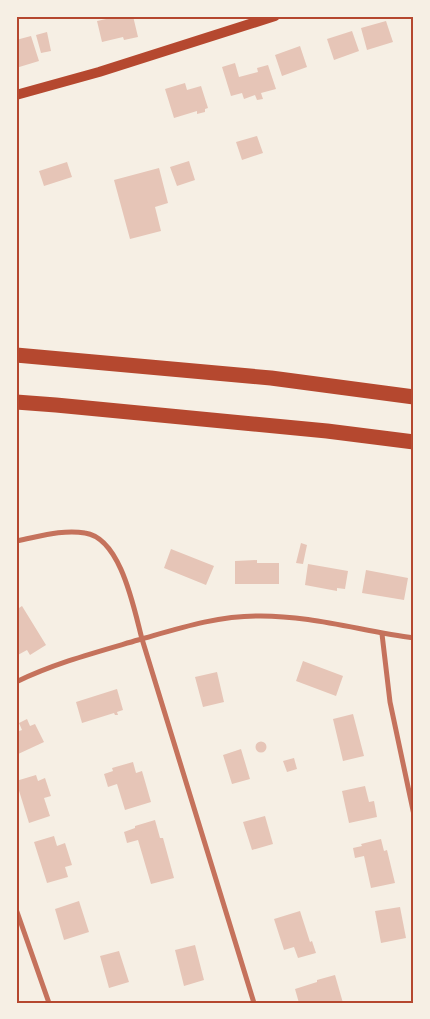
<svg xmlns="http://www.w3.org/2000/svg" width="430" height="1019" viewBox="0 0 430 1019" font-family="Barlow,sans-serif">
  <rect width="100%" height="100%" fill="#f6efe4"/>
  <path fill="#e6c5b7" d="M120,16H133L138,37L124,40L123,37L102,42L97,21Z
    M386,21L393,42L367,50L361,28Z
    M352,31L359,51L334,60L327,39Z
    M47,32L51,51L41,53L36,35Z
    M31,36L39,61L16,68V40Z
    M300,46L307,67L282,76L275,55Z
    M235,63L239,77L258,72L257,68L268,65L276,89L261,93L263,99L257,100L255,95L244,99L242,93L231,96L222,67Z
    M185,83L187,90L201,86L208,108L205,109V112L197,114V111L174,118L165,89Z
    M257,136L263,153L242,160L236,142Z
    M189,161L195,180L177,186L170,167Z
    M67,162L72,177L44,186L39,171Z
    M159,168L168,203L155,207L161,231L130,239L114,180Z
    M301,543L307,545L303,564L296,563Z
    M171,549L214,566L206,585L164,568Z
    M257,560V563H279V584H235V561Z
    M308,564L348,571L345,589L337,588V591L305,585Z
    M366,570L408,578L404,600L362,593Z
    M22,606L46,645L30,655L27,650L16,656V610Z
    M303,661L343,676L336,696L296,681Z
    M217,672L224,702L203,707L195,677Z
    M117,689L123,710L117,712L118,715H115L114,713L82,723L76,702Z
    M353,714L364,756L343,761L333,719Z
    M27,719L30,726L35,724L44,742L16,755V732L22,730L19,723Z
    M255.5 747a5.5 5.5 0 1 1 11 0a5.5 5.5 0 1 1-11 0Z
    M241,749L250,779L232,784L223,755Z
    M294,758L297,769L287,772L283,761Z
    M133,762L136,773L142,771L151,802L125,810L117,784L108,787L104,774L113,771L112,768Z
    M36,775L38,781L45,778L51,796L44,798L50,816L29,823L16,781Z
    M365,786L369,802L374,801L377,817L349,823L342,791Z
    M265,816L273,844L252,850L243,822Z
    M155,820L160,838H163L174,878L151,884L138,840L127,843L124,832L135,828V826Z
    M54,836L57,846L65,843L72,865L65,867L68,877L47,883L34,842Z
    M381,839L384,851L387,850L395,883L371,888L364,856L355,858L353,848L362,846L361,844Z
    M79,901L89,932L64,940L55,909Z
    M400,907L406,938L381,943L375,911Z
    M300,911L310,942L312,941L316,953L298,958L294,947L284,950L274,919Z
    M195,945L204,980L184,986L175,950Z
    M119,951L129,982L109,988L100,956Z
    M335,975L343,1003H299L295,989L317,982V980Z"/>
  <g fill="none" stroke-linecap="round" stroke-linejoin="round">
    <path stroke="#c5725c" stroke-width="5" d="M16,541C38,537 62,529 85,533C121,538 134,609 142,639L254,1003
      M382,634L390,702L414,815
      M16,682C55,663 97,652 138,640C177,629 216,616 256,616C310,615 361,631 414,638
      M16,909L49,1003"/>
    <path stroke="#b5482f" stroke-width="10" d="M16,95L99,72L275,16"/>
    <path stroke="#b5482f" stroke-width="15" d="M16,355L271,378L414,397
      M16,402L56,405L327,431L414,442"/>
  </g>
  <rect width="430" height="1019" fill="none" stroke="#f6efe4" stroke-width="35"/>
  <rect x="18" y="18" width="394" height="984" fill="none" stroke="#b5482f" stroke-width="2"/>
</svg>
